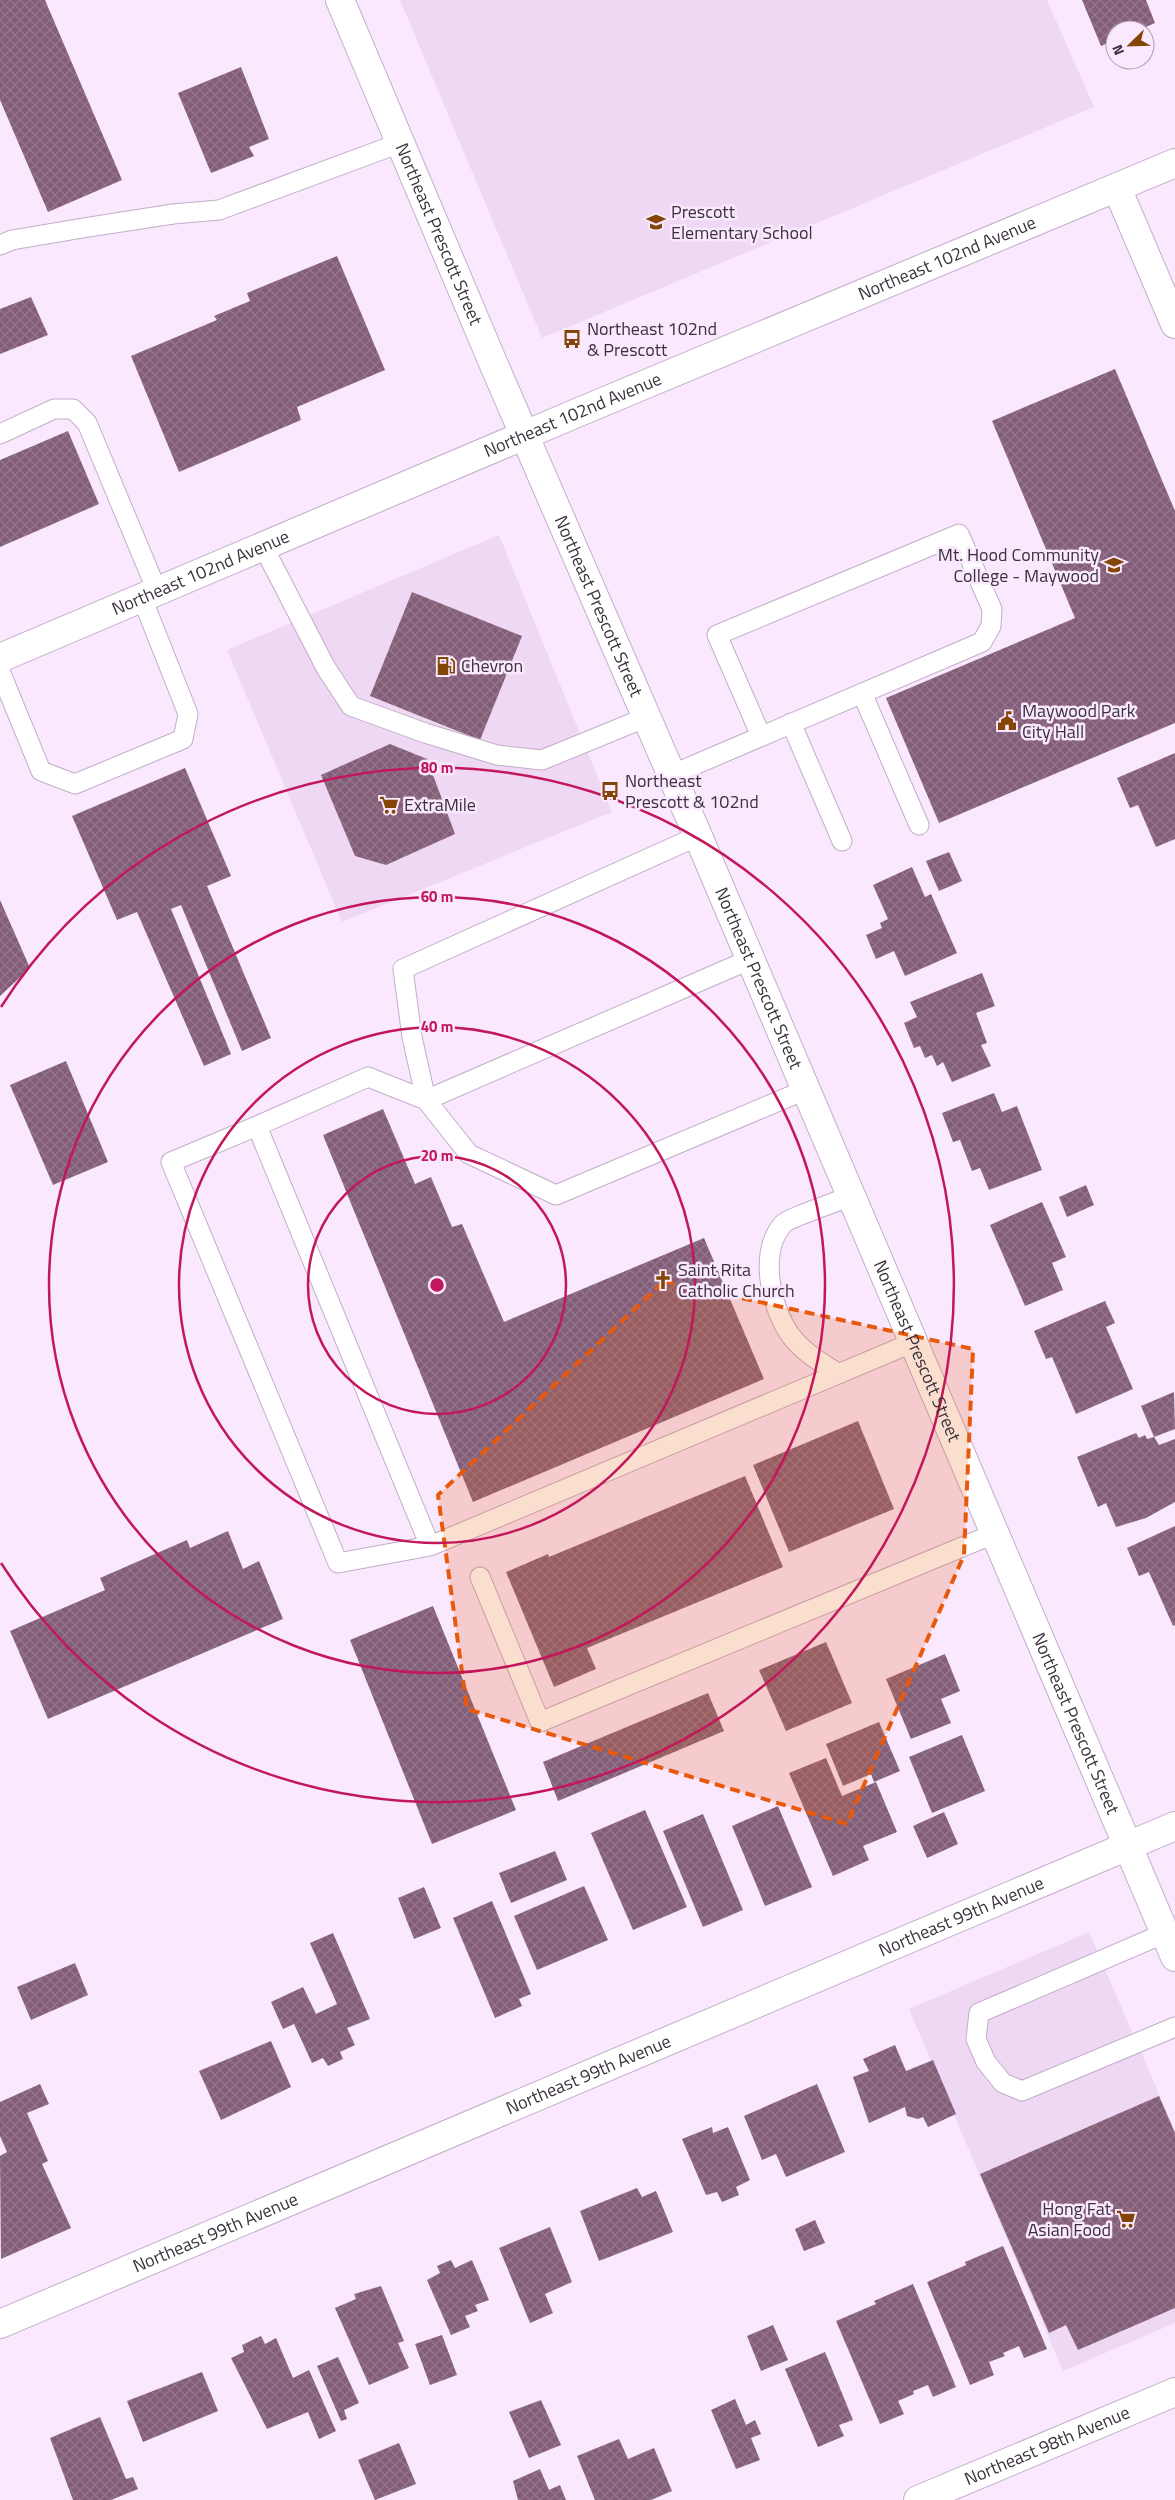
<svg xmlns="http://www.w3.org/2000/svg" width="1175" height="2500" viewBox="0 0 1175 2500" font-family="'Titillium Web',sans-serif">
  <defs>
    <pattern id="building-cross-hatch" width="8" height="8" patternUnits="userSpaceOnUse" patternTransform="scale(1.25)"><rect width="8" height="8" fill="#845e78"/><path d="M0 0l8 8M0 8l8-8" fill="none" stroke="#94778b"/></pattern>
  </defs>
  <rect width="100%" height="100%" fill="#fae8ff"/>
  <path fill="#eed8f3" d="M400,0H1047L1094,107L542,338Z
    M499,535L612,812L342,922L227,650Z
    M1089,1932L1175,2131V2323L1063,2371L909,2009Z"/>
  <path fill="url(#building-cross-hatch)" d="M0,0H45L122,180L48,212L0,100Z
    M1082,0H1146L1155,23L1139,30H1115V40L1101,46Z
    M241,67L269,139L249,147L254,156L211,173L178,93Z
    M337,256L385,370L297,407L301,420L179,472L131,356L217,320L214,316L250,301L247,293Z
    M31,297L48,335L0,354V309Z
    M1115,369L1175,511V723L939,823L886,698L1075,618L992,421Z
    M68,431L99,504L0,547V460Z
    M412,592L522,636L480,740L370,696Z
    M390,744L427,759L455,834L386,865L355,856L321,775Z
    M1175,753V839L1156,847L1138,805L1130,808L1117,778Z
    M185,768L231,876L207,886L271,1038L242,1051L181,905L171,909L231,1054L204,1066L137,912L117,920L72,816Z
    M949,852L962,881L939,891L926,861Z
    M912,867L925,897L931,894L957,953L905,976L894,951L876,959L866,935L882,928L880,923L888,919L873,885Z
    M0,900L30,968L0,996Z
    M982,973L995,1006L976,1013L987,1043L981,1045L991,1066L952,1082L943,1062L937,1066L932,1055L925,1058L920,1046L914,1048L904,1023L917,1017L910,1002Z
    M66,1061L108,1162L53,1185L10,1085Z
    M994,1093L1002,1112L1017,1106L1042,1170L989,1190L980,1168L972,1171L960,1140L953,1142L942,1113Z
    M383,1109L415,1184L431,1177L452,1227L462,1224L504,1322L704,1238L764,1379L473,1502L323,1135Z
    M1086,1185L1094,1205L1067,1217L1059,1197Z
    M1042,1202L1066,1257L1052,1263L1063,1290L1025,1306L990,1225Z
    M1105,1301L1115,1323L1106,1327L1133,1389L1076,1414L1052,1357L1046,1359L1034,1331Z
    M1174,1392L1175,1429L1154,1437L1141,1406Z
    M858,1421L894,1509L789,1552L753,1465Z
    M1136,1433L1139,1438L1145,1435L1147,1439L1154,1437L1159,1445L1175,1439V1502L1146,1518L1116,1527L1106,1503L1098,1507L1077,1457Z
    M745,1476L783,1567L587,1648L596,1669L554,1687L506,1572L548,1554L549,1557Z
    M1175,1526V1625L1173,1626L1149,1572L1139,1576L1127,1548Z
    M228,1531L243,1569L259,1561L283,1619L48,1719L10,1631L105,1590L100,1578L187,1540L190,1548Z
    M433,1606L516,1810L432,1844L350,1640Z
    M826,1642L852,1703L786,1731L759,1670Z
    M945,1654L960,1691L941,1699L951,1723L911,1739L886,1679Z
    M708,1693L724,1731L558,1801L543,1762Z
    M879,1722L900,1771L874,1782L871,1774L843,1786L826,1744Z
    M962,1735L985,1791L932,1813L909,1757Z
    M826,1758L842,1796L876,1782L897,1832L863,1846L869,1860L833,1876L789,1773Z
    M778,1806L812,1887L765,1906L732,1826Z
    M645,1810L687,1907L633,1930L591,1833Z
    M944,1812L958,1844L927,1858L913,1826Z
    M703,1814L743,1910L703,1927L663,1831Z
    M555,1851L567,1880L511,1903L499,1873Z
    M584,1886L608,1940L537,1970L514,1916Z
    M424,1887L441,1928L414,1939L398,1898Z
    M492,1901L531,1994L519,1999L522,2006L495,2018L453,1918Z
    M333,1933L370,2019L347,2028L355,2045L340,2052L343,2059L328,2066L323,2058L312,2063L294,2024L283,2029L271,2002L303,1987L316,2014L337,2004L310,1943Z
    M75,1963L88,1995L31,2020L17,1987Z
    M271,2041L291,2087L221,2120L199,2071Z
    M895,2045L906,2071L933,2060L956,2114L928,2127L923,2117L918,2119L907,2116L905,2107L869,2123L853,2077L869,2071L863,2059Z
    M40,2084L49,2104L27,2113L48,2161L42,2164L71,2228L1,2259L0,2156L7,2152L0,2136V2102Z
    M817,2084L845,2152L786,2177L776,2154L762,2160L744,2116Z
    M1159,2096L1175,2133V2308L1078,2350L1066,2325L1049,2333L980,2174Z
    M712,2127L713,2133L728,2127L750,2180L736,2187L739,2195L722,2202L717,2192L706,2195L682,2139Z
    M637,2188L642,2197L656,2191L673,2232L599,2261L580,2211Z
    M815,2220L825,2243L804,2251L795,2229Z
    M550,2227L572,2282L545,2294L553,2313L530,2323L499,2248Z
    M1003,2246L1047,2349L1024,2358L1019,2346L1003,2353L1005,2356L989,2362L994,2375L970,2385L927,2282L966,2265L965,2262Z
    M451,2260L455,2268L472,2260L489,2300L475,2305L478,2311L465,2316L470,2327L451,2335L427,2280L440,2273L437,2266Z
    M913,2284L956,2387L933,2397L928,2385L913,2391L914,2394L898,2401L904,2414L880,2424L836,2321L876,2304L874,2301Z
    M381,2286L404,2341L398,2343L409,2368L369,2385L335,2308L356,2299L354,2294Z
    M773,2325L788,2360L761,2371L747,2336Z
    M442,2335L457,2375L430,2385L415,2344Z
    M261,2336L265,2344L276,2338L293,2378L309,2370L336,2431L319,2439L308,2412L267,2429L231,2358L244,2352L242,2345Z
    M825,2352L853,2420L839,2425L844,2436L818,2447L785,2369Z
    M338,2357L359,2403L344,2410L347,2419L341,2421L317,2366Z
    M202,2372L218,2411L143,2442L127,2401Z
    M735,2399L746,2425L755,2420L761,2434L751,2438L760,2460L736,2469L711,2410Z
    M541,2400L561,2445L529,2458L509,2412Z
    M100,2417L126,2479L133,2477L138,2489L111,2500H73L50,2438Z
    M619,2439L628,2459L654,2448L672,2491L651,2500H595L577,2456Z
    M399,2443L416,2484L375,2500L358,2460Z
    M540,2469L549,2490L560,2485L566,2500H518L513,2481Z"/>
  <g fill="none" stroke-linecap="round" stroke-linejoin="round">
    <g stroke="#c2adc8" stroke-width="21">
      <path id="lane" d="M0,245L12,240L83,228L173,214L219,210L400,143
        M0,434L54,409H73L87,423L157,591
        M263,546L326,668L351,706L425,733L497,755L542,760L647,717
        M0,671L41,771L75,784L183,739L188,714L142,598
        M862,693L919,825
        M791,723L842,841
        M671,775L982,642L991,626L992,609L959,534L717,635L761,736
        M698,836L403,969L412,1037L426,1100L469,1154L556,1195L805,1090
        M751,959L426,1100L368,1077L257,1126L430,1546L914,1342
        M257,1126L171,1162L338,1563L430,1546
        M839,1374C822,1363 804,1353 791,1336C771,1308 758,1253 783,1224C790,1217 838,1202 850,1196
        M480,1577L540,1722L996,1533
        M1165,1933L979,2013L976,2039L986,2062L1003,2083L1022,2091L1175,2027"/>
    </g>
    <g stroke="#c2adc8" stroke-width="30">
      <g id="street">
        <path d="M1117,188L1175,324"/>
        <path id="s1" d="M0,2324L1175,1826"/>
        <path id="s2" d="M918,2500L1175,2392"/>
      </g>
    </g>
    <g stroke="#c2adc8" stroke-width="30">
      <g id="secondary">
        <path id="s3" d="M340,0L494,365L698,836L1175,1957"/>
        <path id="s4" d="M0,658L572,415L1175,163"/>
      </g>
    </g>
    <use href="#lane" stroke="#fff" stroke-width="19"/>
    <use href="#street" stroke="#fff" stroke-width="28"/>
    <use href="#secondary" stroke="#fff" stroke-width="28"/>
  </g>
  <path fill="#e8590c" fill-opacity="0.2" stroke="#e8590c" stroke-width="4" stroke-dasharray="10 6" stroke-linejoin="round" d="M664,1281L973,1349L964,1555L847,1824L467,1709L438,1495Z"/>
  <g fill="none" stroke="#c2185b" stroke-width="2.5">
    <circle cx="437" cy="1285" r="129"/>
    <circle cx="437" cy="1285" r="258"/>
    <circle cx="437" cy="1285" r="388"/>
    <path d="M1 1007A517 517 0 1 1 1 1563"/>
  </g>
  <defs>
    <g id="school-bare" transform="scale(1.5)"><path d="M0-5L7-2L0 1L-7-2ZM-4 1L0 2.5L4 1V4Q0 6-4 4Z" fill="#844606" stroke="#fae8ff" stroke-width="2.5" paint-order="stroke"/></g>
    <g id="bus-bare" transform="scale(1.5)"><path d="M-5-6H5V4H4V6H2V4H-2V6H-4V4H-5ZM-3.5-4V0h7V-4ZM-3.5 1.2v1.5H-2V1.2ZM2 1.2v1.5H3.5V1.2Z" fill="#844606" stroke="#fae8ff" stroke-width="2.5" paint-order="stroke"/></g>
    <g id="university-bare" transform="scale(1.5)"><path d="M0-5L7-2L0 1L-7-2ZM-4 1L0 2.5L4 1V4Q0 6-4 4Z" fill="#844606" stroke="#fae8ff" stroke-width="2.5" paint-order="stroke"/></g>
    <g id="fuel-bare" transform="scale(1.5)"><path d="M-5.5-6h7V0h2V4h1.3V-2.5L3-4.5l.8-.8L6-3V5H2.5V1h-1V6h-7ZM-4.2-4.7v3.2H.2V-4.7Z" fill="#844606" stroke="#fae8ff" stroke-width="2.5" paint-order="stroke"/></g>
    <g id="civic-bare" transform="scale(1.5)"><path d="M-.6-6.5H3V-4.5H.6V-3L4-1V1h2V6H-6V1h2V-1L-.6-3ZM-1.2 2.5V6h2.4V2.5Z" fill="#844606" stroke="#fae8ff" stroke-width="2.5" paint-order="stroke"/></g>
    <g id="supermarket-bare" transform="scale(1.5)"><path d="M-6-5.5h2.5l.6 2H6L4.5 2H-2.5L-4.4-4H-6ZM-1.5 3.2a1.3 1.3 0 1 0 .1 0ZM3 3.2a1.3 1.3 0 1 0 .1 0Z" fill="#844606" stroke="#fae8ff" stroke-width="2.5" paint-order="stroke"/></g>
    <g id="church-bare" transform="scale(1.5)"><path d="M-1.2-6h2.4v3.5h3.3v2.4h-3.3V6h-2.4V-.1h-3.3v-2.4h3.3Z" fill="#844606" stroke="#fae8ff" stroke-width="2.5" paint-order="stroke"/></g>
  </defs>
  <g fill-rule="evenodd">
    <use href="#school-bare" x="656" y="222"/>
    <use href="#bus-bare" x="572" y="339"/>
    <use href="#university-bare" x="1114" y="565"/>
    <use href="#fuel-bare" x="446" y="666"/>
    <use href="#civic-bare" x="1007" y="721"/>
    <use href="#bus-bare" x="610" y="791"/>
    <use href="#supermarket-bare" x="389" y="805"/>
    <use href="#church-bare" x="663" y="1280"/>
    <use href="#supermarket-bare" x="1126" y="2219"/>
  </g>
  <g text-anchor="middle" stroke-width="5" stroke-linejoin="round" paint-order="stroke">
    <g font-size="18" fill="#3b323d" stroke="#fae8ff" text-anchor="start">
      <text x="671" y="218">Prescott<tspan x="671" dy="21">Elementary School</tspan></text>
      <text x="587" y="335">Northeast 102nd<tspan x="587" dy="21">&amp; Prescott</tspan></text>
      <text x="1099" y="561" text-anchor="end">Mt. Hood Community<tspan x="1099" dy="21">College - Maywood</tspan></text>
      <text x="461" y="672">Chevron</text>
      <text x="1022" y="717">Maywood Park<tspan x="1022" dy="21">City Hall</tspan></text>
      <text x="625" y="787">Northeast<tspan x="625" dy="21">Prescott &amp; 102nd</tspan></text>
      <text x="404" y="811">ExtraMile</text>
      <text x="678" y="1276">Saint Rita<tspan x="678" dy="21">Catholic Church</tspan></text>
      <text x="1111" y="2215" text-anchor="end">Hong Fat<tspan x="1111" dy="21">Asian Food</tspan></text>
    </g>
    <g font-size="18" fill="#3b323d" stroke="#fae8ff">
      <text dy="6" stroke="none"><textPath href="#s3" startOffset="254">Northeast Prescott Street</textPath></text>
      <text dy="6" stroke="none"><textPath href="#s4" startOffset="1028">Northeast 102nd Avenue</textPath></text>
      <text dy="6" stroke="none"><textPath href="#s4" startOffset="622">Northeast 102nd Avenue</textPath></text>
      <text dy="6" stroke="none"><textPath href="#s4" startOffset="218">Northeast 102nd Avenue</textPath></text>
      <text dy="6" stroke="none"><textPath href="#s3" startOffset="659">Northeast Prescott Street</textPath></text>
      <text dy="6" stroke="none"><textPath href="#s3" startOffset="1064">Northeast Prescott Street</textPath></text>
      <text dy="6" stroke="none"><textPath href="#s3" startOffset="1469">Northeast Prescott Street</textPath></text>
      <text dy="6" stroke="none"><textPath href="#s3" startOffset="1874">Northeast Prescott Street</textPath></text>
      <text dy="6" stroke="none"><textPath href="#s1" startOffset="1044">Northeast 99th Avenue</textPath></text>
      <text dy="6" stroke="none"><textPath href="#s1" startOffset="639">Northeast 99th Avenue</textPath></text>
      <text dy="6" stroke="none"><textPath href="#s1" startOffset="234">Northeast 99th Avenue</textPath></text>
      <text dy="6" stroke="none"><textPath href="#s2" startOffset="140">Northeast 98th Avenue</textPath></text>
    </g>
  </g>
  <circle cx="437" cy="1285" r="8" fill="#c2185b" stroke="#fae8ff" stroke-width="2.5"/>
  <g font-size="15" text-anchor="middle" font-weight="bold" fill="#c2185b" stroke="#fae8ff" stroke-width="5" stroke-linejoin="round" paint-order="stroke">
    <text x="437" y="773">80 m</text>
    <text x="437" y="902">60 m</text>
    <text x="437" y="1032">40 m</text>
    <text x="437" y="1161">20 m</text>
  </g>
  <g transform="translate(1130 45) rotate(247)"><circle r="24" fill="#fae8ff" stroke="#ae9fb1"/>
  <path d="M0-4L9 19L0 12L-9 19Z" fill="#844606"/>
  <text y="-8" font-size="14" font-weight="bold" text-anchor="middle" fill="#3b323d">N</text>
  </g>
</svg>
